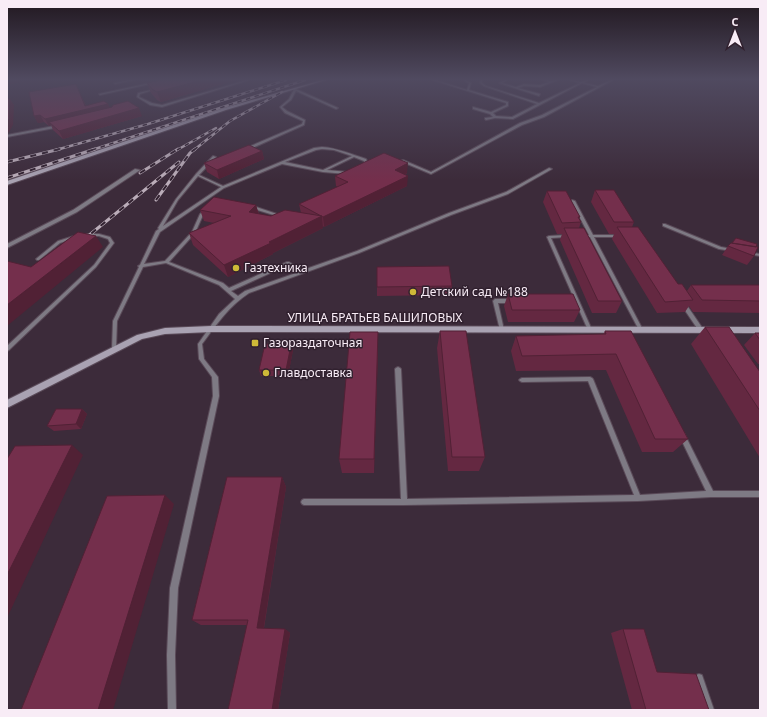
<svg xmlns="http://www.w3.org/2000/svg" width="767" height="717" viewBox="0 0 767 717" font-family="'Noto Sans',sans-serif">
  <rect width="100%" height="100%" fill="#3c2b3a"/>
  <g fill="none" stroke-linecap="round" stroke-linejoin="round">
    <g stroke="#5a4a58" stroke-width="2">
      <path id="lane" d="M131,80H134L115,84L114,83Z
        M247,80H249L162,107L150,105L137,97L138,93L156,89L140,94L139,97L152,103L162,105Z
        M433,80H435L467,90L469,83L463,80H465L471,83L469,90L508,102V106L493,113L496,116L512,117L537,104L484,86L480,83V80H482V83L486,86L539,103L580,83L570,80L581,82L588,80L584,83L598,86L611,80H613L544,117L522,125L431,174L400,161L403,160L431,172L520,123L542,115L597,87L582,83L513,119L495,118L486,120L485,119V118L493,117L490,114L473,109V107L491,112L506,105V103Z
        M505,80H507L502,83L516,87L524,84L540,85L549,82L543,80L551,81L556,80H558L540,87L524,86L518,88L540,94L539,96L499,83Z
        M154,82L155,83L100,95L99,94Z
        M294,89H296L338,108L336,109L296,91L291,100L282,107L287,111L305,120L304,125L248,150H246V148L302,124L303,121L285,113L280,107L289,99Z
        M59,125H60V127L7,137V135Z
        M322,147C337,148 351,154 366,159L368,163L364,167H362L361,166L364,163V161L354,157L327,170L348,172V174H347L323,172L282,164L224,188L160,232L144,264L165,261L192,232L200,214L206,209H208V211L203,215L195,233L169,262L223,283L229,288L287,262H289L303,270L357,251L449,213L506,192L549,168L552,169L508,194L451,215L359,253L249,293C229,306 216,325 202,344L204,359L218,377L219,396L178,588L175,655L176,710H168L167,655L170,588L213,396L212,377L199,359L198,344L219,314L235,299L219,285L166,263L143,267L117,321L116,349L114,351L112,349L113,321L139,267L138,266L140,265L156,231L159,229L158,228L176,199L196,174L213,156L216,157L199,175L223,186L314,148ZM322,149L334,150L352,156L323,170L285,162L316,150ZM198,176L221,187L163,226L178,200ZM288,265L299,272L245,291L238,296L231,291Z
        M572,200L575,201L593,235H618L620,236L618,237H594L643,330V331L641,332L639,330L590,237H582L580,236L582,235H589L571,201Z
        M251,206H253L280,215L277,216L251,208Z
        M663,224H665L721,247L732,249L734,250L732,251L719,249L663,226Z
        M87,234H99L110,237L114,243L96,267L9,350L7,351V346L94,265L110,243L108,239L99,236H88L86,235Z
        M566,235L568,236L567,237L551,238L592,330L590,332L588,330L547,237L549,236Z
        M74,236L76,237L75,238L60,243L39,260H37L36,259L58,241Z
        M748,252L760,254V256L748,254Z
        M495,299H512L514,301L512,303H498L504,330L502,332L500,330L493,301Z
        M684,303L686,304L703,329V331H699L682,306V304Z
        M398,367L400,368L401,369L407,499L634,495L588,381L522,382L520,381L519,380L520,379L522,378L590,377L592,378L593,379L640,495L706,491L679,435L680,433L682,432L684,433L713,491H760V497H711L638,501L404,505H304L302,504L301,502L302,500L304,499H401L395,369L396,368Z
        M699,674L702,675L714,710H706L695,678L696,675Z"/>
    </g>
    <g stroke="#5a4a58" stroke-width="2">
      <path id="street" d="M135,169L140,170L77,212L7,248V244L73,210Z"/>
    </g>
    <g stroke="#5a4a58" stroke-width="2">
      <path id="secondary" d="M322,80H326L226,110L7,185V181L224,108Z
        M211,326L760,327V333L211,332L165,334L142,339L7,408V400L137,335L165,328Z"/>
    </g>
    <use href="#lane" fill="#7e7a84" fill-rule="evenodd"/>
    <use href="#street" fill="#7e7a84" fill-rule="evenodd"/>
    <use href="#secondary" fill="#a9a2b2" fill-rule="evenodd"/>
    <g stroke="#bbadb9" stroke-width="2.5">
      <path id="rail-far1" d="M56,150L148,124L286,80
        M92,150L305,80
        M177,150L216,128
        M194,150L230,121L282,92"/>
    </g>
    <g stroke="#bbadb9" stroke-width="3">
      <path id="rail" d="M7,162L60,149
        M140,173L178,149
        M7,178L95,149
        M156,200L190,153L195,149
        M82,241L179,162"/>
    </g>
    <use href="#rail-far1" stroke="#31212f" stroke-width="1.5" stroke-dasharray="4.5" stroke-linecap="butt"/>
    <use href="#rail" stroke="#31212f" stroke-width="2" stroke-dasharray="6" stroke-linecap="butt"/>
  </g>
  <path fill="#642841" d="M160,80H236L161,102L157,100L151,93L147,83Z
    M76,84L86,106L108,104L109,107L142,116L63,139L53,130L51,125L49,126L44,122L38,123L34,116Z
    M262,151L264,159L219,179L207,172L204,163Z
    M407,173L405,175L407,186L324,227L323,226V228L273,253V254L228,277L193,245L189,233L214,223L204,221L200,210L256,205L259,214L271,216L301,213L299,204L338,187L336,186L335,176Z
    M595,190L634,222L632,227L678,284L687,291L691,285L760,301V313L693,312L689,306L685,312L657,313L612,239L614,234H609L591,202Z
    M547,191L580,217L579,219L581,222L579,228L622,301L616,313H592L560,240L562,234H557L543,202Z
    M728,246L756,247L754,256L747,265L722,255Z
    M377,267L452,286L451,295L377,296Z
    M508,294L580,310L574,322H508L504,306Z
    M705,327L760,372V458L691,344Z
    M440,331L485,457L479,471H448L437,348Z
    M605,331L688,439L673,452H642L606,370L516,371L511,351L516,336L603,335Z
    M755,333H760V364H758L744,345Z
    M378,349L374,473H342L339,459Z
    M293,350L288,376H261L259,370Z
    M82,409L87,414L81,429L54,431L47,426Z
    M227,477H282L286,487L264,628L285,629L290,633L278,710H228L247,625H201L192,620Z
    M623,629L657,672L709,710H632L611,633Z"/>
  <path fill="#512135" d="M7,80H19L20,82L7,85Z
    M202,80H236L161,102L157,92Z
    M76,84L87,109L108,104L111,110L49,122L51,125L49,126L45,119Z
    M10,99L14,105L13,125L9,132L7,133V122Z
    M139,108L142,116L63,139L59,131Z
    M40,115L44,122L38,123L34,116Z
    M262,151L264,159L219,179L217,170Z
    M408,163L407,173L395,180V170Z
    M408,176L407,186L324,227L323,217Z
    M256,205L259,216L249,212Z
    M322,216L323,228L273,253V254L228,277L224,265L269,242Z
    M96,236L103,247L7,326V305Z
    M378,332V349L374,473V459Z
    M291,345L293,350L288,376L286,370Z
    M82,409L87,414L81,429L76,424Z
    M72,445L83,455L7,618V575Z
    M282,477L286,487L263,632L257,628Z
    M165,495L174,504L113,710H98Z
    M285,629L290,633L278,710H272Z"/>
  <path fill="#742f4c" stroke="#512135" d="M160,80H202L157,92L153,90L147,83Z
    M76,84L85,106L104,101L108,104L45,119L40,115L34,116L29,92Z
    M7,99H10L9,119L7,122Z
    M128,101L139,108L59,131L49,122L112,107L113,105Z
    M249,145L262,151L217,170L204,163Z
    M384,153L408,163L395,170L408,176L323,217L299,204L348,182L335,176Z
    M595,190H614L634,222H614Z
    M547,191H566L580,217H578L581,222L562,223Z
    M214,197L256,205L249,212L271,216L285,210L322,216L269,242L271,243L224,265L189,233L231,216L200,210Z
    M617,227H638L678,284H682L693,300L665,302Z
    M564,228H584L622,301H598Z
    M78,232L96,236L7,305V261L31,267Z
    M736,238L757,244L756,247L732,243Z
    M731,243L758,247L754,256L728,246Z
    M449,266L452,286L377,287V267Z
    M691,285H760V301L702,300Z
    M508,294H573L580,310H512Z
    M705,327H729L760,372V411Z
    M440,331H466L485,457H452Z
    M605,331H631L688,439H655L616,354L522,356L516,336L606,334Z
    M350,332H378L374,459H339Z
    M755,333H760V340Z
    M265,344L291,345L286,370H259Z
    M56,409H82L76,424L47,426Z
    M72,445L7,575V459L15,446Z
    M227,477H282L257,628L285,629L272,710H228L248,620H192Z
    M165,495L98,710H21L107,496Z
    M623,629H644L657,672L696,674L709,710H646Z"/>
  <linearGradient id="sky" x2="0" y2="1"><stop stop-color="#211820"/><stop offset="0.44" stop-color="#504a60"/><stop offset="1" stop-color="#504a60" stop-opacity="0"/></linearGradient>
  <rect width="767" height="180" fill="url(#sky)"/>
  <g fill="#ceb938" stroke="#31212f" stroke-width="1.5">
    <circle cx="236" cy="268" r="4"/>
    <circle cx="413" cy="292" r="4"/>
    <rect x="251" y="339" width="8" height="8" rx="2"/>
    <circle cx="266" cy="373" r="4"/>
  </g>
  <g text-anchor="middle" stroke-width="3" stroke-linejoin="round" paint-order="stroke">
    <g font-size="12" fill="#f8ecf6" stroke="#31212f" text-anchor="start">
      <text x="244" y="272">Газтехника</text>
      <text x="421" y="296">Детский сад №188</text>
      <text x="263" y="347">Газораздаточная</text>
      <text x="274" y="377">Главдоставка</text>
    </g>
    <g font-size="12" fill="#f8ecf6" stroke="#31212f">
      <text x="375" y="322">УЛИЦА БРАТЬЕВ БАШИЛОВЫХ</text>
    </g>
  </g>
  <rect width="767" height="717" fill="none" stroke="#f8ecf6" stroke-width="16"/>
  <g transform="translate(735 32)" stroke="#31212f" stroke-width="3" paint-order="stroke">
  <path d="M0-3L7 15L0 10L-7 15Z" fill="#f8ecf6"/>
  <text y="-6" font-size="11" font-weight="bold" text-anchor="middle" fill="#f8ecf6">С</text>
  </g>
</svg>
